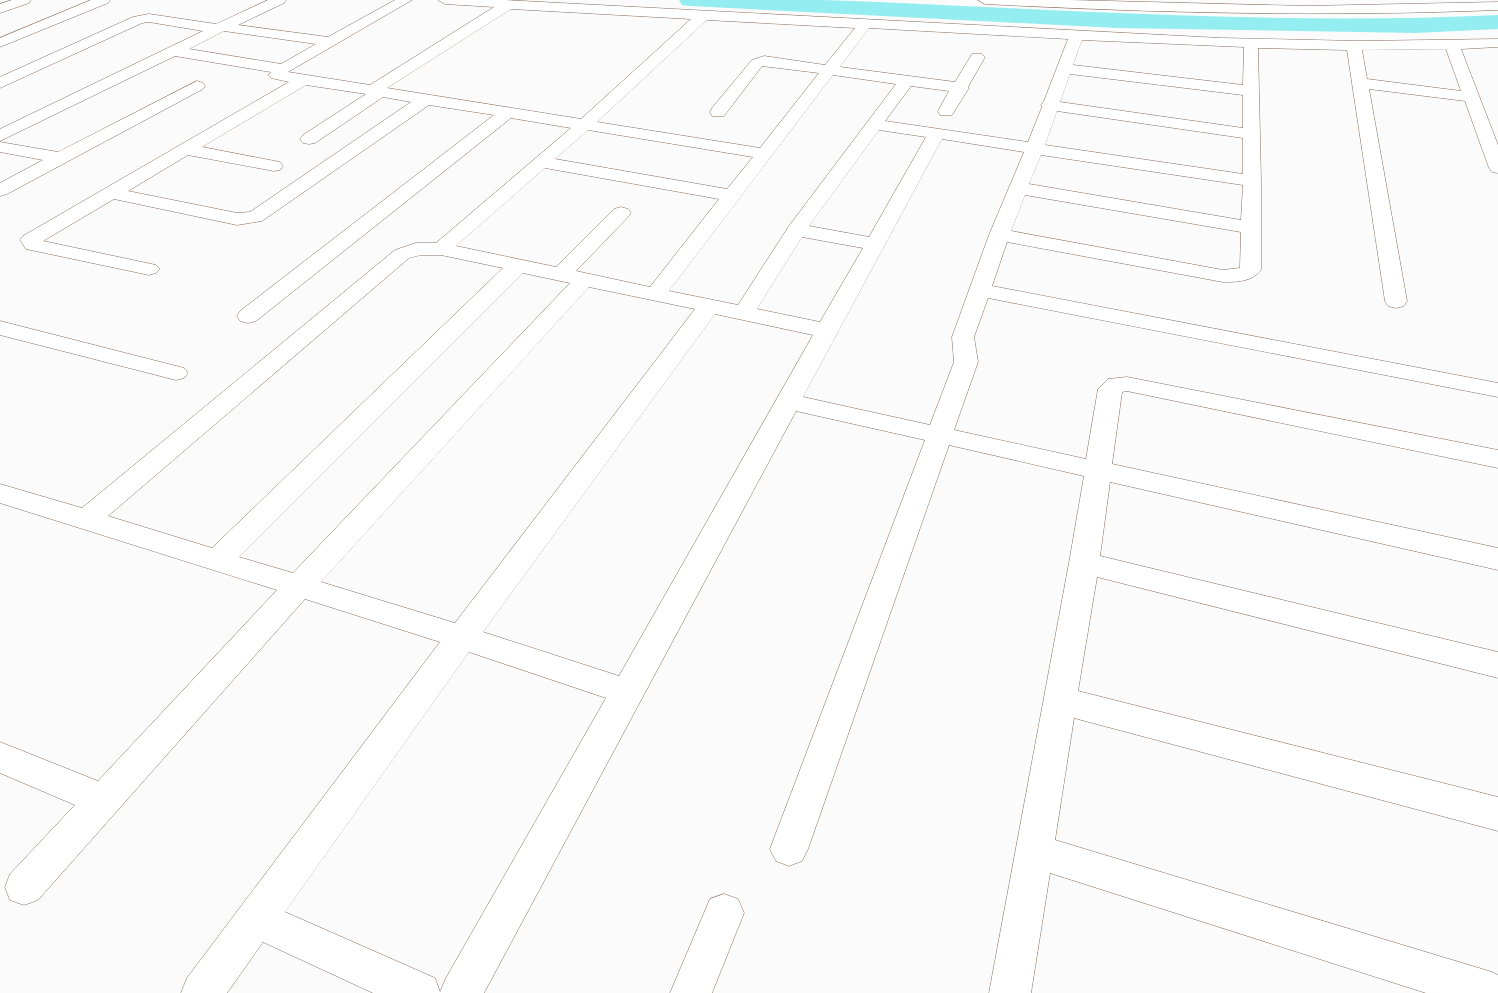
<svg xmlns="http://www.w3.org/2000/svg" width="1498" height="993" viewBox="0 0 1498 993" font-family="Inter,sans-serif">
  <rect width="100%" height="100%" fill="#fbfbfb"/>
  <g fill="none" stroke-linecap="round" stroke-linejoin="round">
    <path fill="#94edf0" fill-rule="evenodd" d="M679,0C727,0 776,0 823,0C1048,8 1273,26 1498,15V29L1416,33L1117,28L690,6L682,5Z"/>
    <g stroke="#876d5b" stroke-width="1">
      <path id="minor" d="M12,0H31L29,3L0,13V4Z
        M91,0H110L108,3L0,47V38Z
        M268,0H286L284,3L238,25L328,37L395,0H412L288,72L370,85L494,7L445,4L438,0H504L1220,38L1359,41L1498,39V47L1461,49L1498,145V173L1492,172L1489,168L1465,101L1369,89L1407,301L1404,306L1396,308L1388,306L1385,301L1347,50L1258,48L1261,181V270C1252,282 1236,282 1223,282L1007,242L992,286L1498,383V397L988,298L974,337L978,362L954,430L1086,459L1098,389L1108,379L1127,377L1498,450V468L1127,391L1122,392L1112,464L1498,548V570L1110,482L1100,556L1498,652V678L1097,577L1078,691L1498,797V831L1074,718L1055,840L1492,972L1498,975V993H1426L1050,873L1031,993H989L1069,563L1084,476L949,445L808,849L802,861L789,866L776,861L770,849L925,440L796,411L484,993H373L263,942L227,993H181L187,978L440,642L305,599L38,900L24,905L10,900L5,887L10,874L75,805L0,773V742L98,781L277,590L0,503V484L82,508L395,250L416,243H436L571,128L511,118L256,321L248,323L240,321L237,316L240,311L494,115L429,105L262,221L237,225L114,199L43,241L156,265L160,269L156,273L149,275L26,249L20,240L23,236L289,82L271,78L268,75L271,72L175,56L0,141V129L203,31L149,22L142,23L0,88V77L133,17L149,14L216,24ZM511,9L691,19L581,119L387,88ZM707,20L855,28L825,65L764,56L752,60L712,108L710,112L712,116H724L762,66L819,73L760,148L597,122ZM869,28L1068,39L1044,101L1041,105L1042,107L1028,142L885,121L911,86L949,91L938,111L940,115H952L969,88L968,87L985,57L982,54H972L955,82L840,67ZM224,31L316,44L281,64L189,49ZM1082,40L1244,47L1243,85L1073,65ZM1446,49L1461,91L1367,79L1362,50ZM1070,74L1243,95V128L1060,102ZM833,75L896,84L789,226L738,305L669,291ZM306,85L366,94L303,135L300,139L303,143L309,144L315,143L383,97L411,102L250,212L237,213L128,191L188,155L274,171L280,170L283,166L280,162L202,147ZM1057,111L1243,138V174L1045,145ZM588,130L753,157L727,189L555,159ZM879,130L926,137L869,237L809,226ZM942,139L1024,152L989,235L952,337L954,362L930,425L803,397ZM1041,155L1243,185L1241,220L1029,184ZM545,168L719,199L650,287L576,271L628,217L631,213L628,209L621,207L614,209L556,267L456,246ZM1025,195L1241,232L1240,268L1223,270L1011,231ZM802,237L863,248L820,322L757,309ZM421,255H441L503,268L212,548L108,516L409,258ZM523,273L570,283L293,573L239,557ZM589,287L695,309L455,623L321,582ZM715,314L813,335L619,676L483,632ZM469,652L606,698L446,978L440,992L435,978L285,912Z
        M197,81L203,83L205,86L203,89L7,194L0,196V183L43,160L0,152V142L58,152Z
        M0,321L184,368L188,373L184,378L176,380L0,335Z
        M724,894L738,899L744,913L712,993H670L710,899Z"/>
    </g>
    <g stroke="#876d5b" stroke-width="1">
      <path id="highway" d="M978,0H1069L1306,6L1498,2V10C1327,17 1156,13 985,4Z"/>
    </g>
    <use href="#minor" fill="#fff" fill-rule="evenodd"/>
    <use href="#highway" fill="#fff" fill-rule="evenodd"/>
  </g>
</svg>
